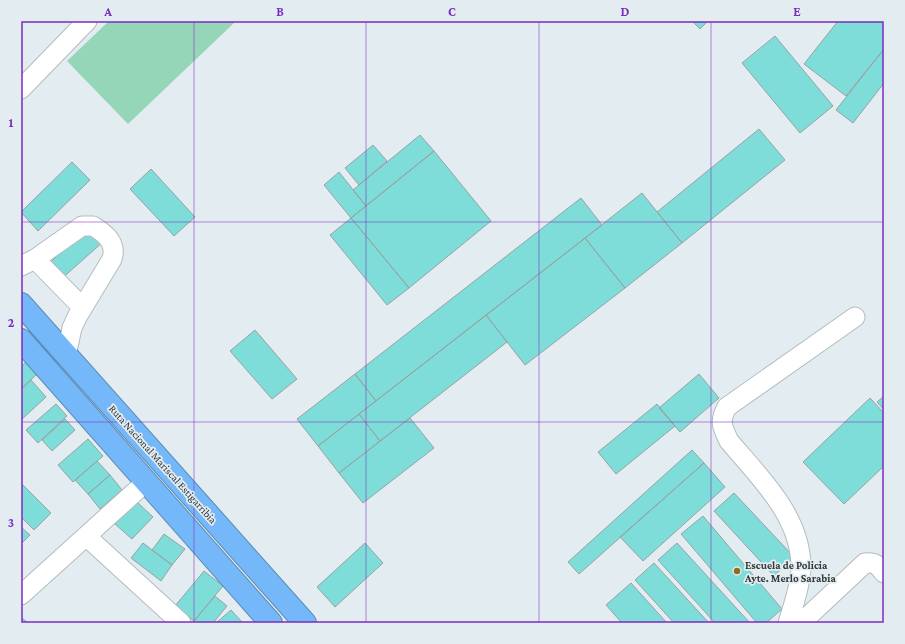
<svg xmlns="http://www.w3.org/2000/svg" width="905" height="644" viewBox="0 0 905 644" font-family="'Crimson Pro',serif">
  <rect width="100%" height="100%" fill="#e3edf1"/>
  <path fill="#95d5b8" d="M109,21H234L235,22L128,124L67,61Z"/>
  <path fill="#7eddd9" stroke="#98a2a2" d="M692,21H708L700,29Z
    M838,21H884V49L846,96L804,64Z
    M775,36L833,106L800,133L742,63Z
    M884,49V83L853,123L836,110Z
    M759,129L785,160L682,243L657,212Z
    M420,135L434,151L366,206L353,190Z
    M373,145L387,161L359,185L345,168Z
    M434,151L491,221L409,288L351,218Z
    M72,162L90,180L38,231L21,212Z
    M151,169L195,217L174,236L130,189Z
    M339,172L366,206L351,218L324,185Z
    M642,193L682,243L625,288L585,238Z
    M581,198L602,225L376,401L355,374Z
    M351,218L409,288L387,305L330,235Z
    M90,226L104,241L59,281L45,267Z
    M585,238L625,288L525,365L486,315Z
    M486,315L507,342L380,441L359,414Z
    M255,330L297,379L272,399L230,351Z
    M26,362L37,374L21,389V367Z
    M355,374L376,401L318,446L297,419Z
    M699,374L719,398L680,432L659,408Z
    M31,380L46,397L21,420V389Z
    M884,396V410L877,402Z
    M870,398L884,413V466L844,504L803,462Z
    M56,404L67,416L38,443L26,430Z
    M657,404L675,426L616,474L598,452Z
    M359,414L380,441L339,473L318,446Z
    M410,418L434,448L363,503L339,473Z
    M65,419L75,430L52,451L42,440Z
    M88,439L103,456L73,482L58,465Z
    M692,450L704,463L579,574L568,562Z
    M97,461L110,475L88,494L75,480Z
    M704,463L725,487L643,561L620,537Z
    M110,475L122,490L100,509L88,494Z
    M21,483L51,513L34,530L21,517Z
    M734,493L794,557L774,576L714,511Z
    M137,502L153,517L132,539L115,524Z
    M703,516L782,609L766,623H757L681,534Z
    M21,527L30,535L21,544Z
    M164,534L185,549L172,565L152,550Z
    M143,543L172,565L161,581L131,558Z
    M365,543L383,563L335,607L317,587Z
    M677,543L750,623H715L658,560Z
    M654,563L709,623H674L635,580Z
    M204,571L223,586L194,621L175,606Z
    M631,583L667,623H622L606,605Z
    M215,596L227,606L213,623H196L194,621Z
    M231,610L243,623H216Z
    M21,617L28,623H21Z"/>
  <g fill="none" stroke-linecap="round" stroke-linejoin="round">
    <g stroke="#b2bcbf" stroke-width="21">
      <path id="minor" d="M21,89L87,21
        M35,259L82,307
        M21,266L35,259L82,226H93C106,234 117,243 112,259L77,317L72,328L66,355
        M86,536L181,623
        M21,595L147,481
        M788,623C793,606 800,588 801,569C802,517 760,478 729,441C722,427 719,421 727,407L855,317
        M801,623L865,563C875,562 878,565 884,573"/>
    </g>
    <g stroke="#5d8bb5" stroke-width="24">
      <path id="highway" d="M21,304L305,623
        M21,340L271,623"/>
    </g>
    <use href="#minor" stroke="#fff" stroke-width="19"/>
    <use href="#highway" stroke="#74b8f9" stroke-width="22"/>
  </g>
  <path fill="none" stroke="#7b2cbf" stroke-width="1" stroke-opacity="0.55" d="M194,21V623M366,21V623M539,21V623M711,21V623M21,222H884M21,422H884"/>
  <circle fill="#956c17" stroke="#e3edf1" stroke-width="1.5" cx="737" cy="571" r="4"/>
  <g text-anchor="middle" stroke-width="3.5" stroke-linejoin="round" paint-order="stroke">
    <g font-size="11" fill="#333738" stroke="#e3edf1">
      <text transform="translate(163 464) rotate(48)" y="4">Ruta Nacional Mariscal Estigarribia</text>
    </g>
    <g font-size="11" font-weight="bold" fill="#333738" stroke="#e3edf1" text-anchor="start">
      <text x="745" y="569">Escuela de Policia<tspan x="745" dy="13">Ayte. Merlo Sarabia</tspan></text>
    </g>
  </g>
  <rect width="905" height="644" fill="none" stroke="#e3edf1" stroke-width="44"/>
  <rect x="22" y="22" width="861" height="600" fill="none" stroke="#7b2cbf" stroke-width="1.5"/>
  <g font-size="13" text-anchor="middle" font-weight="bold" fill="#7b2cbf">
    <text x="108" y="16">A</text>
    <text x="280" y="16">B</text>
    <text x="452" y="16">C</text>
    <text x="625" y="16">D</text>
    <text x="797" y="16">E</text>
    <text x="11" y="127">1</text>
    <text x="11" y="327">2</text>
    <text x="11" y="527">3</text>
  </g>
</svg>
